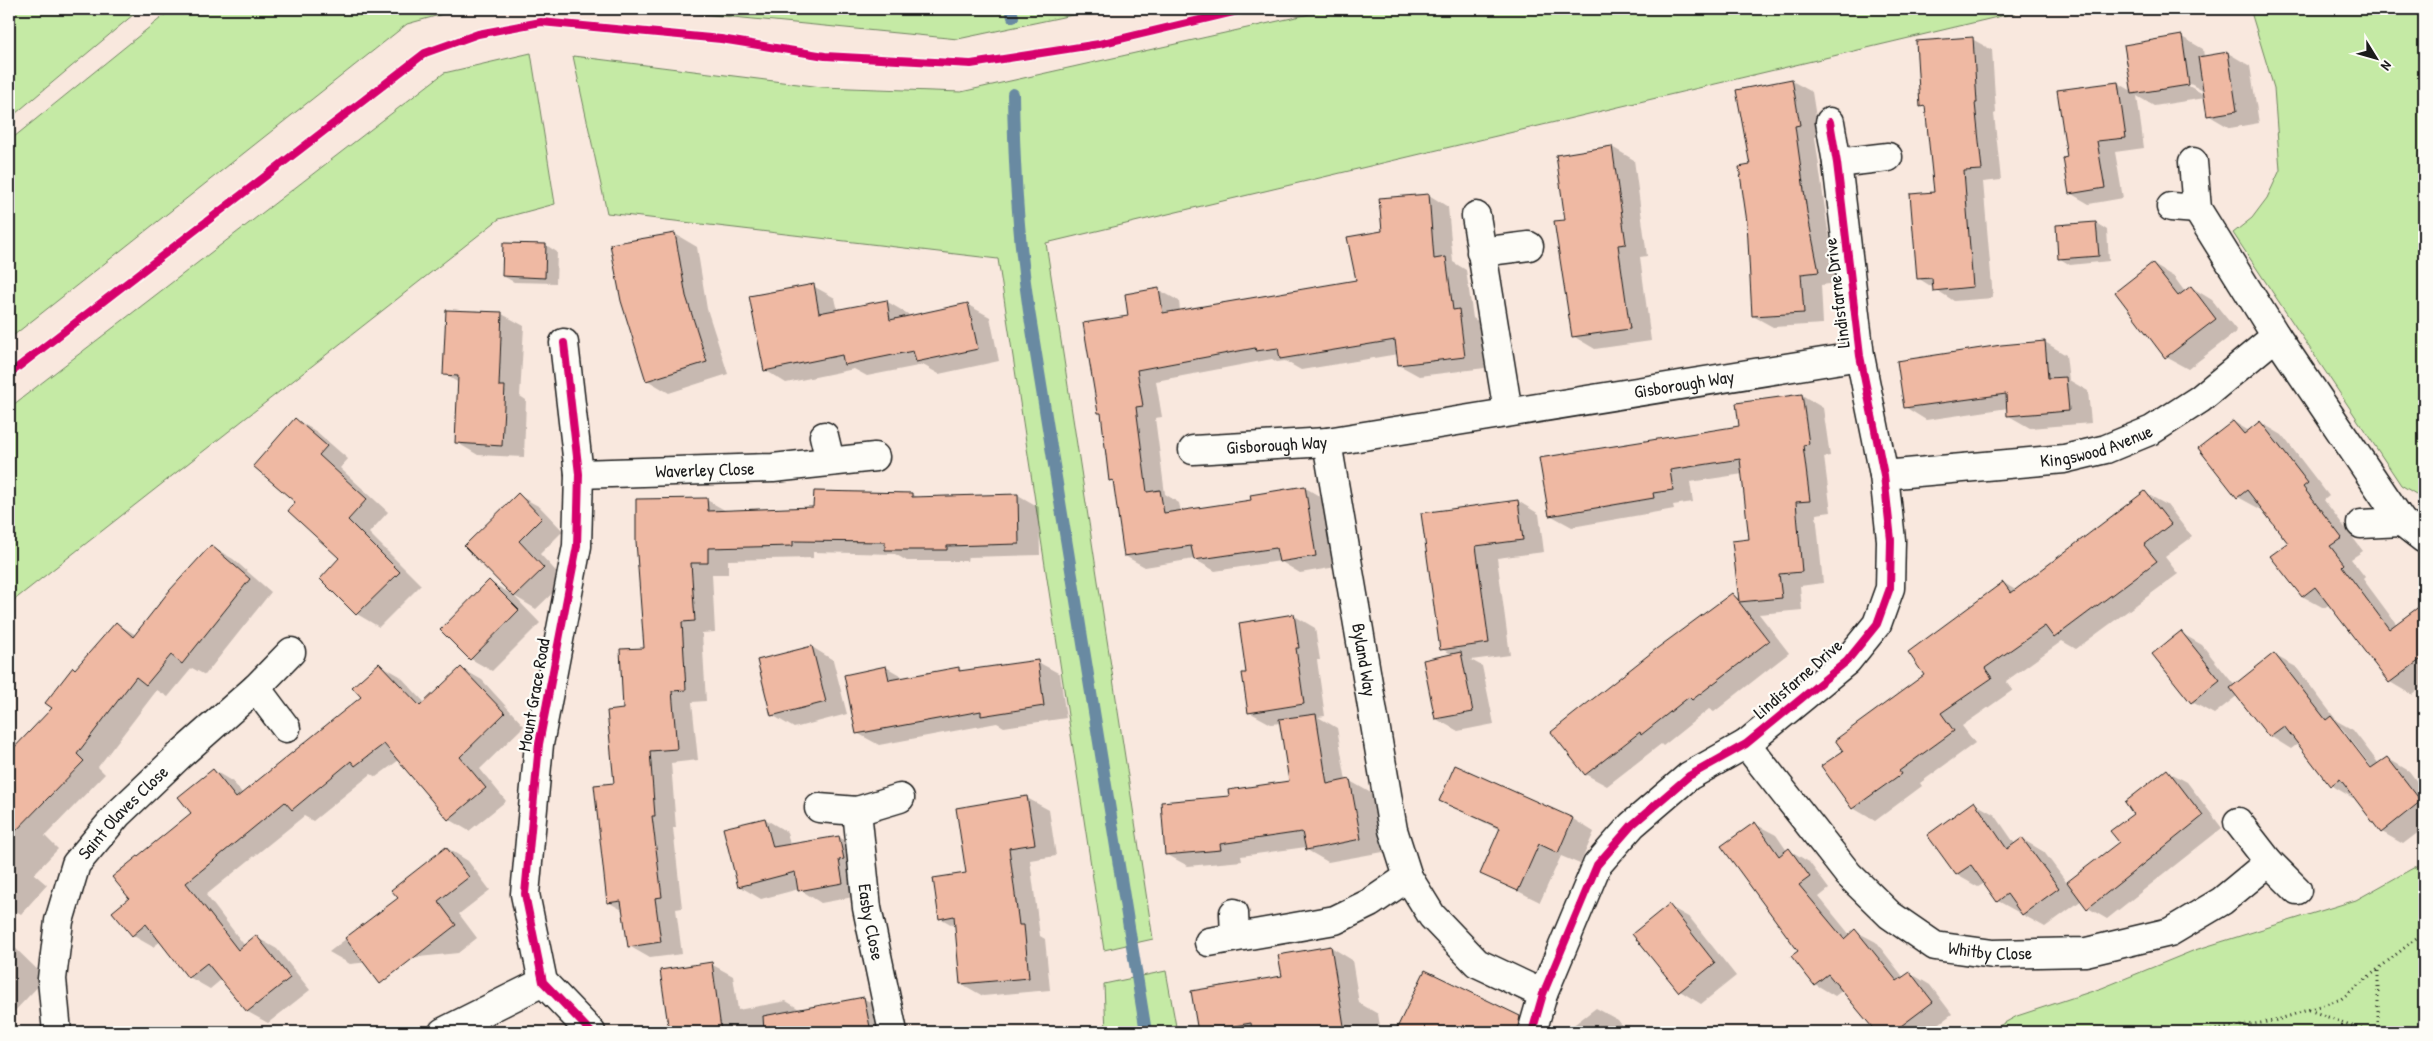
<svg xmlns="http://www.w3.org/2000/svg" width="2433" height="1041" viewBox="0 0 2433 1041" font-family="'Patrick Hand',sans-serif">
  <rect width="100%" height="100%" fill="#f9e8de"/>
  <filter id="ink" filterUnits="userSpaceOnUse"><feTurbulence type="fractalNoise" baseFrequency=".02" numOctaves="2"/><feDisplacementMap in="SourceGraphic" scale="10" xChannelSelector="R" yChannelSelector="G"/><feConvolveMatrix kernelMatrix="1 2 1 2 8 2 1 2 1" color-interpolation-filters="sRGB"/></filter>
  <g filter="url(#ink)">
    <path fill="#c5eaa5" stroke="#708360" d="M9,9H140L9,119Z
      M172,9H461L407,24L9,339V141Z
      M651,9H1101L958,39Z
      M1332,9H2031L1046,243L1153,939L1104,950L998,259L607,213L573,56L822,87L961,92Z
      M2262,9H2424V494L2421,497L2401,485L2233,233L2252,218L2267,198L2280,170L2274,88L2251,12Z
      M531,53L555,204L499,219L9,604V408L444,73Z
      M2424,862V1032H1988L2017,1016L2102,988L2195,950L2356,900Z
      M1166,971L1177,1032H1106L1104,984Z"/>
    <path fill="#0003" fill-rule="evenodd" d="M2182,37L2203,49L2204,57L2228,53L2250,66L2259,123L2230,128L2208,115L2205,98L2154,106L2137,96L2144,148L2115,152L2123,198L2089,204L2070,193L2068,158L2118,83L2132,91ZM2185,81L2205,92V95L2183,83Z
      M1972,39L1992,50L1996,113L1994,114L2001,180L1983,182L1993,298L1954,301L1918,278L1935,193L1927,109L1922,106Z
      M1792,81L1812,92L1819,136L1815,137L1827,224L1838,283L1821,285L1823,324L1773,327L1753,316L1751,166Z
      M1612,147L1634,160L1647,256L1640,257L1651,341L1595,349L1573,336L1567,221L1557,156Z
      M1429,195L1448,207L1453,262L1466,270L1473,318L1479,322L1485,368L1419,376L1399,365L1398,354L1301,370L1285,361L1277,362L1272,359L1156,381L1162,417L1155,418L1165,494L1179,503L1181,512L1253,501L1304,487L1324,499L1336,567L1300,573L1280,561L1215,571L1194,559L1145,567L1125,556L1114,482L1110,480L1103,414L1099,412L1130,317L1159,290L1179,301L1180,311L1357,281L1383,232Z
      M2096,223L2107,230L2109,261L2070,265L2059,258Z
      M675,234L697,247L707,309L728,374L669,393L647,380Z
      M546,245L557,252L556,283L514,282L503,276Z
      M2152,264L2174,277L2185,292L2191,287L2212,300L2237,331L2188,369L2166,357Z
      M813,286L835,298L838,311L886,301L908,314L909,318L968,305L990,317L999,361L939,374L923,365L867,376L854,369L786,383L765,370Z
      M447,311L502,314L524,326L520,396L526,400L524,457L478,455L456,442L459,383L444,374Z
      M2045,342L2066,355L2069,380L2088,391L2091,423L2030,428L2009,416L2008,408L1926,420L1905,407Z
      M1802,395L1823,408L1830,456L1824,457L1831,512L1816,514L1823,583L1800,586L1802,610L1759,614L1789,653L1714,712L1709,709L1663,746L1661,744L1607,786L1585,774L1732,595L1740,599L1751,540L1743,474L1690,482L1693,502L1673,505L1674,509L1572,527L1550,515L1740,427Z
      M295,419L317,432L348,459L340,468L388,512L369,533L421,585L379,627L357,614L321,579L341,558L297,502Z
      M2234,422L2249,431L2260,422L2282,435L2329,496L2324,500L2363,551L2351,559L2365,577L2363,579L2397,625L2417,610L2424,614V685L2412,695L2390,682L2330,604L2324,608L2302,596L2289,543L2262,508L2260,509L2238,497Z
      M2145,493L2167,505L2192,537L2165,557L2178,574L2076,649L2062,641L2006,681L2013,690L1962,726L1975,743L1920,783L1922,786L1875,821L1853,808L1823,766L1844,751L1926,675L2004,583L2017,591Z
      M911,494L918,498L1018,495L1039,507L1040,555L968,557L967,561H907L895,554L813,552V558L728,560V574H712L715,632L702,633L706,701L692,702L698,760L671,763L676,828H673L682,908L676,909L682,954L650,958L629,946L624,911L608,902L616,785L624,710L645,649L707,500L728,512L815,508Z
      M518,495L540,507L563,531L540,554L565,581L536,609L514,596L540,623L492,671L471,659L490,582L513,595Z
      M1518,501L1539,514L1544,552L1497,558L1510,655L1471,660L1482,666L1494,724L1458,731L1436,719L1453,655L1442,649L1422,514Z
      M211,546L233,559L271,592L205,675L192,668L168,697L157,690L98,767L105,774L45,836L58,849L34,874L47,885L21,914L9,907V767L54,708L76,670L116,623L136,635Z
      M1293,615L1315,628L1320,660H1317L1325,716L1318,717L1337,728L1346,781H1350L1371,793L1383,852L1328,862L1307,850L1306,847L1241,856L1242,861L1188,866L1166,854L1230,797L1290,782L1281,723L1271,724L1249,712L1247,674Z
      M2181,633L2202,645L2235,686L2274,655L2296,667L2337,721L2353,730L2379,764L2387,758L2409,771L2424,791V828L2403,844L2382,832L2355,796L2353,798L2331,785L2299,743L2291,749L2270,736L2238,695L2214,714L2192,702ZM2338,727H2341L2376,773L2374,774Z
      M812,647L833,660L847,714L794,728L772,715Z
      M1038,662L1060,674L1066,718L1004,727L997,723L879,745L857,733L886,667L905,678L958,668L964,672Z
      M379,664L400,676L425,703L461,668L482,680L524,726L480,769L506,801L469,831L449,819L399,760L376,777L371,774L313,821L304,816L206,895L245,946L256,937L277,949L310,990L268,1023L248,1012L222,979L210,989L189,977L161,941L153,947L132,935L131,898L193,813L213,770L233,782L243,794L363,697Z
      M1456,766L1573,819L1594,832L1580,864L1561,856L1540,902L1481,873L1500,830L1441,801Z
      M2167,771L2187,782L2222,828L2107,919L2088,908L2082,900L2045,927L1998,901L1985,883L1978,887L1957,875L1929,835L1974,803L1995,815L2015,844L2022,839L2044,852L2067,883L2121,843L2135,814Z
      M1027,798L1049,810L1056,856L1030,860L1040,936L1045,939L1050,990L983,996L962,984L956,927L940,918L967,874Z
      M765,819L787,832L790,845L839,837L861,850L864,895L821,903L799,889L761,899L739,886Z
      M1755,824L1776,835L1787,851L1789,850L1809,862L1829,889L1819,897L1850,935L1855,931L1876,942L1904,978L1910,973L1930,985L1952,1014L1928,1032H1877L1843,990L1835,996L1815,984L1799,951Z
      M447,848L468,861L490,890L459,914L477,938L458,953L350,964L329,952L399,898Z
      M1669,906L1690,918L1736,976L1701,1004L1680,991Z
      M9,942L46,978L9,1017Z
      M1331,947L1352,960L1359,1003L1378,1014L1381,1032L1199,1031Z
      M711,964L733,976L738,1010L786,1001L801,1010L863,998L885,1011L889,1032H670L661,971Z
      M1596,1008L1618,1020L1627,1032H1575L1571,1027Z
      M1509,1012L1540,1030L1539,1032H1401L1398,1030Z"/>
    <g fill="none" stroke-linecap="round" stroke-linejoin="round">
      <path stroke="#698aa2" stroke-width="12" d="M1011,9L1013,17
        M1013,94C1014,167 1018,238 1029,311L1146,1032"/>
    </g>
    <path fill="#efb9a3" stroke="#1c1c1c" d="M2182,35L2189,85L2132,94L2124,45Z
      M1973,37L1977,103H1975L1982,170L1964,171L1973,287L1933,291L1932,278L1917,279L1910,194L1934,192L1925,106L1920,107L1916,41Z
      M2228,52L2237,111L2207,116L2198,57Z
      M1792,79L1800,125L1795,126L1807,212L1819,272L1801,274L1804,313L1752,316L1747,222L1739,167L1750,165L1736,90Z
      M2118,82L2126,138L2097,141L2105,188L2069,194L2063,158L2067,157L2057,90Z
      M1612,146L1626,244L1618,245L1630,329L1572,337L1554,221L1565,220L1556,155Z
      M1429,194L1434,259L1446,257L1453,310L1459,309L1465,357L1398,365L1395,340L1280,359L1278,348L1256,351L1255,348L1137,370L1143,406L1136,407L1147,492L1160,490L1164,513L1251,500L1250,495L1305,486L1316,556L1279,562L1276,548L1194,560L1191,546L1124,556L1113,480L1109,481L1101,413H1098L1083,323L1128,316L1125,294L1159,288L1163,313L1356,280L1347,237L1382,231L1379,198Z
      M2096,222L2099,256L2058,259L2056,225Z
      M675,233L686,296L707,362L646,381L621,301L610,244Z
      M503,243L546,244L545,278L502,276Z
      M2152,263L2178,296L2191,286L2216,319L2165,358L2115,292Z
      M814,284L819,313L887,300L890,320L968,303L978,349L916,362L913,351L844,365L842,355L764,371L749,296Z
      M446,310L502,312L499,386H505L502,446L455,443L458,376L443,375Z
      M2045,341L2048,378L2066,377L2069,411L2007,416L2006,394L1904,408L1897,361L2001,345Z
      M1802,394L1809,444L1803,445L1810,501L1796,502L1802,572L1779,574L1782,598L1739,602L1769,641L1692,700L1689,697L1641,735L1640,732L1585,775L1551,732L1656,649L1732,593L1739,601L1732,541L1749,539L1740,459L1670,470L1673,490L1653,493L1654,498L1549,516L1539,458L1739,426L1736,403Z
      M295,418L327,446L319,455L367,499L348,520L400,572L356,615L320,579L339,558L288,511L295,502L253,466Z
      M2233,421L2244,434L2260,421L2308,483L2303,487L2342,538L2330,546L2344,564L2342,566L2389,629L2424,603V657L2389,683L2315,587L2302,597L2270,556L2288,543L2247,490L2237,498L2198,448Z
      M814,491L912,493V497L1018,494L1019,544L947,546V550H885V542L793,541V546L708,548V563H691L695,621L682,622L686,690L672,691L677,749L650,751L655,816H652L662,897L655,898L661,942L628,947L621,901L607,903L594,785L614,783L607,711L623,709L620,649L644,648L636,541V499L707,498L708,511L813,507Z
      M2145,491L2171,524L2144,545L2157,561L2054,638L2045,626L1985,668L1992,678L1941,713L1954,731L1899,771L1901,774L1852,809L1821,766L1843,751L1835,740L1924,675L1908,652L2003,582L2011,593Z
      M518,493L542,518L519,541L544,568L514,597L464,546Z
      M1518,500L1523,540L1476,546L1489,643L1440,650L1421,513Z
      M211,545L250,579L182,664L171,655L146,685L136,677L77,754L84,761L9,838V753L52,708L45,703L73,667L75,669L116,622L133,637L170,590Z
      M489,580L519,610L470,660L440,630Z
      M1294,614L1299,648H1296L1304,704L1248,713L1242,673H1246L1239,623Z
      M2181,631L2220,680L2191,703L2152,654Z
      M812,646L826,702L771,716L757,660Z
      M1461,652L1473,712L1435,719L1423,660Z
      M2274,653L2326,720L2331,716L2371,768L2387,757L2421,801L2381,833L2340,779L2330,786L2284,726L2269,737L2230,688Z
      M1038,660L1044,706L981,716V711L856,734L844,675L886,666L889,680L959,667V671Z
      M379,663L420,706L461,667L505,713L460,757L486,788L448,820L384,744L355,766L351,761L292,810L285,802L186,883L238,950L256,935L290,978L247,1012L207,963L188,978L146,924L132,936L112,912L129,898L112,877L191,813L178,797L213,769L236,798L361,697L352,687Z
      M1316,714L1327,784L1350,779L1361,839L1306,850L1302,832L1220,844L1221,850L1165,855L1161,802L1229,796L1228,790L1289,781L1279,719Z
      M1455,765L1573,818L1558,853L1539,844L1518,891L1480,874L1500,828L1439,801Z
      M2167,769L2203,816L2087,909L2067,882L2119,842L2110,831L2133,814L2125,802Z
      M1027,796L1035,844L1009,848L1019,925H1024L1029,978L960,984L954,916L939,919L933,878L966,873L956,808Z
      M1974,801L2007,849L2022,838L2059,888L2022,915L2007,894L1997,902L1971,865L1956,875L1927,835Z
      M765,818L773,847L839,836L844,859L839,860L843,883L798,891L795,872L738,887L723,828Z
      M1755,822L1779,856L1789,848L1810,877L1799,885L1844,939L1855,929L1897,981L1910,972L1933,1002L1893,1032H1876L1828,974L1814,985L1791,956L1798,951L1721,846Z
      M446,847L469,877L438,901L456,925L380,984L345,938L398,898L391,890Z
      M1669,904L1715,963L1679,992L1632,934Z
      M1331,946L1345,1032H1252L1251,1023L1198,1032L1191,991L1282,976L1278,955Z
      M712,962L721,1029L696,1032H669L660,970Z
      M1425,970L1520,1016L1517,1032H1395Z
      M864,997L871,1032H764L763,1016Z"/>
    <g fill="none" stroke-linecap="round" stroke-linejoin="round">
      <g stroke="#1c1c1c" stroke-width="31">
        <g id="street">
          <path d="M2193,162L2197,209L2276,336L2402,522L2424,539"/>
          <path d="M1837,163L1888,157"/>
          <path d="M2171,207L2197,209"/>
          <path d="M1476,216L1508,412"/>
          <path d="M1481,252L1529,246"/>
          <path d="M564,343L579,474L577,546L539,744L525,894L543,982L591,1032"/>
          <path d="M824,436L830,461"/>
          <path id="s1" d="M1327,442L1393,830L1408,877L1432,916L1477,963L1543,994"/>
          <path id="s2" d="M1193,450L1327,442L1860,356"/>
          <path id="s3" d="M579,474L773,468L875,457"/>
          <path id="s4" d="M1884,475L2064,459L2106,449L2152,430L2200,399L2276,336"/>
          <path d="M2361,524L2402,522"/>
          <path d="M256,688L286,728"/>
          <path id="s5" d="M1746,744L1848,874L1890,915L1935,946L1993,954L2086,952L2170,932L2222,901L2269,862"/>
          <path d="M819,808L857,811L900,798"/>
          <path id="s6" d="M857,811L867,908L893,1032"/>
          <path d="M2238,822L2269,862L2297,890"/>
          <path d="M1234,913L1235,936"/>
          <path d="M1209,942L1335,920L1370,903L1408,877"/>
          <path id="s7" d="M57,1032L52,979L59,921L76,864L118,814L180,755L256,688L291,652"/>
          <path d="M443,1032L543,982"/>
          <path d="M1532,1032L1543,994L1597,865L1632,825L1689,776L1746,744L1847,661L1877,624L1890,588L1891,540L1884,475L1860,356L1837,163L1830,122"/>
        </g>
      </g>
      <path stroke="#1c1c1c" stroke-width="3" stroke-dasharray="1 4" stroke-linecap="butt" d="M537,9L541,22
        M2309,1010L2369,1032
        M2201,1032L2274,1021L2341,999L2424,932
        M2378,1032V969"/>
      <use href="#street" stroke="#fdfcf7" stroke-width="28"/>
      <g stroke="#fdfcf7" stroke-width="11">
        <path id="cycleway" d="M564,343L579,474L577,546L539,744L525,894L543,982L591,1032
          M9,374L425,53L478,34L541,22L721,39L825,56L971,64L1099,44L1246,9
          M1532,1032L1543,994L1597,865L1632,825L1689,776L1746,744L1847,661L1877,624L1890,588L1891,540L1884,475L1860,356L1837,163L1830,122"/>
      </g>
      <use href="#cycleway" stroke="#d6006c" stroke-width="8"/>
    </g>
  </g>
  <g text-anchor="middle" stroke-width="4.5" stroke-linejoin="round" paint-order="stroke">
    <g font-size="18" fill="#1c1c1c" stroke="#fdfcf7">
      <text transform="translate(1837 293) rotate(-97)" y="6">Lindisfarne Drive</text>
      <text dy="6" stroke="none"><textPath href="#s2" startOffset="496">Gisborough Way</textPath></text>
      <text dy="6" stroke="none"><textPath href="#s2" startOffset="84">Gisborough Way</textPath></text>
      <text dy="6" stroke="none"><textPath href="#s4" startOffset="215">Kingswood Avenue</textPath></text>
      <text dy="6" stroke="none"><textPath href="#s3" startOffset="126">Waverley Close</textPath></text>
      <text dy="6" stroke="none"><textPath href="#s1" startOffset="221">Byland Way</textPath></text>
      <text transform="translate(1798 679) rotate(-41)" y="6">Lindisfarne Drive</text>
      <text transform="translate(534 695) rotate(-80)" y="6">Mount Grace Road</text>
      <text dy="6" stroke="none"><textPath href="#s7" startOffset="241">Saint Olaves Close</textPath></text>
      <text dy="6" stroke="none"><textPath href="#s6" startOffset="112">Easby Close</textPath></text>
      <text dy="6" stroke="none"><textPath href="#s5" startOffset="334">Whitby Close</textPath></text>
    </g>
  </g>
  <rect width="2433" height="1041" fill="none" stroke="#fdfcf7" stroke-width="30"/>
  <rect x="15" y="15" width="2403" height="1011" fill="none" stroke="#1c1c1c" stroke-width="2" filter="url(#ink)"/>
  <g transform="translate(2376 58) rotate(127)" stroke="#fdfcf7" stroke-width="4" paint-order="stroke">
  <path d="M0-4L9 19L0 12L-9 19Z" fill="#1c1c1c"/>
  <text y="-8" font-size="14" font-weight="bold" text-anchor="middle" fill="#1c1c1c">N</text>
  </g>
</svg>
